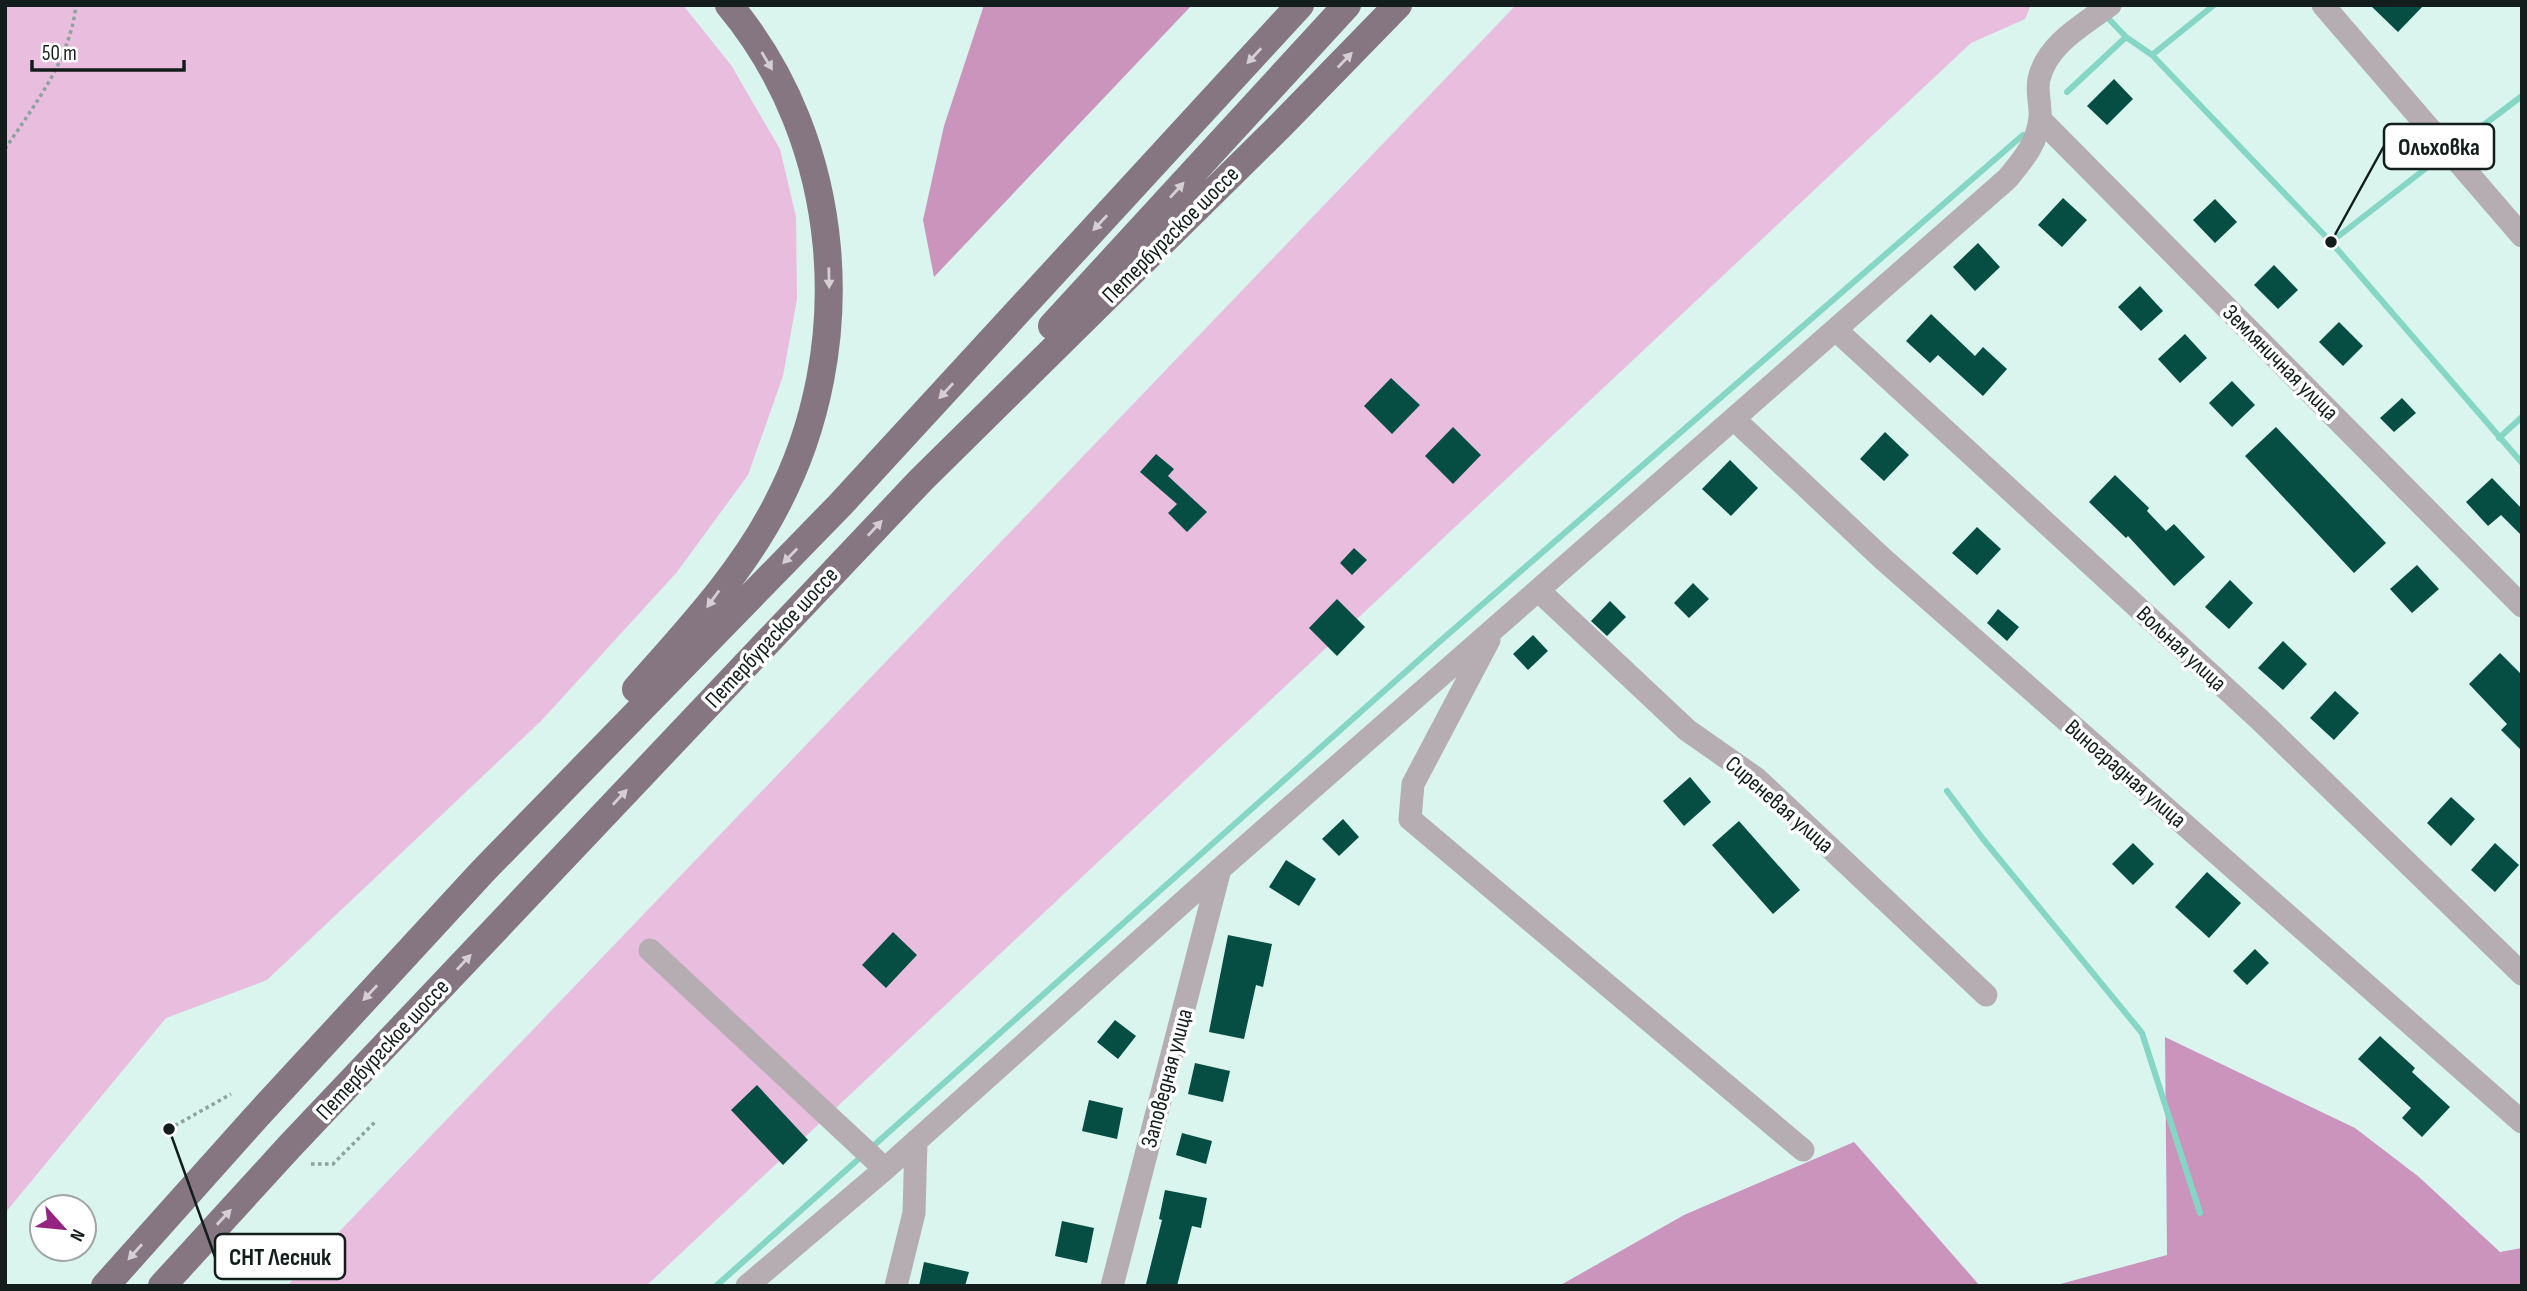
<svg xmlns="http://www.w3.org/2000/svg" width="2527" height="1291" viewBox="0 0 2527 1291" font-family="'Sofia Sans Condensed',sans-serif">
  <rect width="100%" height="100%" fill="#d9f5ee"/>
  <path fill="#e9bddd" d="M5,5H683L731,65L780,149L796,217L797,299L783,376L748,475L677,572L541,721L267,980L166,1018L5,1213Z
    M1516,5H2031L2025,19L1971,43L646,1286H287Z"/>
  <path fill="#ca94bc" d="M984,5H1192L934,277L923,220L944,126Z
    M2165,1037L2355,1128L2419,1177L2500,1252L2522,1248V1286H2053L2167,1255Z
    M1854,1142L1980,1286H1559L1684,1215Z"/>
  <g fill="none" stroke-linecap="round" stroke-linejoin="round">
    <path stroke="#85d6c5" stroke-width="6" d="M2107,17L2126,37L2152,55L2331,242L2522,463
      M2152,55L2214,5
      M2067,92L2126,37
      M2469,136L2522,96
      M2331,242L2434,162
      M2499,438L2522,417
      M1947,791L1983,839L2142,1033L2200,1213
      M716,1286L1438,643L2023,135"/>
  </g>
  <path fill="#064e44" d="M2370,5H2424L2398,32Z
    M2114,79L2133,99L2107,125L2087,106Z
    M2063,198L2087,220L2062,247L2038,225Z
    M2215,199L2237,222L2215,243L2193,220Z
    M1978,243L2000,267L1975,291L1953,267Z
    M2274,265L2298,290L2278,309L2254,285Z
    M2140,286L2163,311L2141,331L2118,307Z
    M1931,314L1975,356L1983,347L2007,369L1983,396L1938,355L1930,363L1906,341Z
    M2339,322L2363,346L2343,366L2319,342Z
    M2185,334L2207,358L2180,383L2158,359Z
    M1391,378L1420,405L1392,434L1364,406Z
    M2232,381L2255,405L2232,427L2209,403Z
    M2402,398L2416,413L2394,432L2380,418Z
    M1453,427L1481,455L1453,484L1425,456Z
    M2276,427L2386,543L2354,573L2245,456Z
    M1885,432L1909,455L1884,481L1860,459Z
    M1156,454L1174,469L1168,476L1207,512L1187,532L1168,513L1177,504L1140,472Z
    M1730,460L1758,488L1731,516L1702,489Z
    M2115,475L2149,508L2147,511L2166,531L2174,524L2205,557L2174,586L2128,536L2126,538L2089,502Z
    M2492,478L2522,509V536L2501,515L2488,526L2466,502Z
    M1977,527L2001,549L1977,575L1952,553Z
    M1354,548L1367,560L1352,575L1340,563Z
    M2417,565L2439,589L2412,613L2390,589Z
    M2230,580L2253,603L2229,629L2205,607Z
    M1693,583L1709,599L1689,618L1674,603Z
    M1337,599L1365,627L1337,656L1309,628Z
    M1610,601L1626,617L1607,636L1591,621Z
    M1998,609L2019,627L2007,641L1987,623Z
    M1533,635L1548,651L1528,670L1513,654Z
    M2283,641L2307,664L2283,690L2258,668Z
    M2500,653L2522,675V751L2501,730L2507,724L2469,684Z
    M2335,691L2359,713L2334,740L2310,718Z
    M1690,777L1711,802L1684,826L1663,801Z
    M2451,797L2475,819L2451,846L2427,823Z
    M1343,819L1359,837L1339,856L1322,839Z
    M1739,821L1800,890L1773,914L1712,845Z
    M2133,843L2154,864L2133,885L2112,864Z
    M2495,843L2519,865L2495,892L2471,870Z
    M1286,860L1316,879L1299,906L1269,887Z
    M2207,872L2241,903L2209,938L2175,907Z
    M893,932L917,955L886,988L862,965Z
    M1228,935L1272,944L1263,987L1256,985L1244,1039L1209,1032Z
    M2255,949L2269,963L2247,985L2233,971Z
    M1115,1020L1136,1036L1118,1059L1097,1042Z
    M2380,1036L2415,1068L2412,1072L2450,1107L2422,1137L2402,1118L2411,1108L2358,1059Z
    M1195,1063L1230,1071L1223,1102L1188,1094Z
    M757,1085L808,1140L783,1165L731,1110Z
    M1089,1100L1123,1108L1117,1139L1082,1131Z
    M1182,1133L1212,1141L1206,1164L1176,1155Z
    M1165,1190L1207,1198L1201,1228L1192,1226L1177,1286L1146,1284L1162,1220L1159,1219Z
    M1062,1221L1094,1228L1087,1263L1055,1256Z
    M924,1262L969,1272L965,1286H919Z"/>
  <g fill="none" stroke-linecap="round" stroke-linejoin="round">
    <path stroke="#8da29d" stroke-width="3.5" stroke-dasharray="3.5 3.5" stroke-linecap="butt" d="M5,149C35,104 70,60 76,5
      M169,1129L231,1094
      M311,1164H333L376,1121"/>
    <path stroke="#b6adb3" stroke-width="23" d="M2323,5L2522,236
      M2040,119L2522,606
      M1836,330L2259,719L2522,974
      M1734,419L1883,559L2522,1122
      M1539,591L1687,730L1757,779L1986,995
      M1489,640L1413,784L1410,819L1803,1150
      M650,950L885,1169
      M747,1286L885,1169L1220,869L2007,179C2022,161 2038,143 2040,117C2041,105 2036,91 2039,79C2047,44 2083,25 2110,5
      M896,1286L914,1213L916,1141
      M1112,1286L1220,869"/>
    <path stroke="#867682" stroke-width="28" d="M1052,326L1347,5
      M636,689C687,631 742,573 777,504C859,347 844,143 729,5
      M105,1286L257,1116L483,871L840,505L1300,5
      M162,1286L290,1146L921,480L1280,126L1398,5"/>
  </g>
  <defs><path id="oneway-solid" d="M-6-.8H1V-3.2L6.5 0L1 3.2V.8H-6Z" transform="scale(1.75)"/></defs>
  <g fill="#d5cfd3">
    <use href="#oneway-solid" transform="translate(1254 56) rotate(133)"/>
    <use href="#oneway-solid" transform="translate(1345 60) rotate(-46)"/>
    <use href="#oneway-solid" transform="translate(767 61) rotate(59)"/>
    <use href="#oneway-solid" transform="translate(1177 190) rotate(-48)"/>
    <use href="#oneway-solid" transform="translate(1100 223) rotate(133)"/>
    <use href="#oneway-solid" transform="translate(829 278) rotate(89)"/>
    <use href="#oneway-solid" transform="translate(946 391) rotate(133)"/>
    <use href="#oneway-solid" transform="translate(875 528) rotate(-47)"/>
    <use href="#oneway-solid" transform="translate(790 556) rotate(134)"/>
    <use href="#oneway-solid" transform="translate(713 599) rotate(126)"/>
    <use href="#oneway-solid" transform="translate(620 797) rotate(-47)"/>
    <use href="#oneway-solid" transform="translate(464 962) rotate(-47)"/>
    <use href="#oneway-solid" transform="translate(370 993) rotate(133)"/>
    <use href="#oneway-solid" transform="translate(224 1217) rotate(-47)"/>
    <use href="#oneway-solid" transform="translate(135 1252) rotate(132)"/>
  </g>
  <g text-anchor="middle" stroke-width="7" stroke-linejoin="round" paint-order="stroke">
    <g font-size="23" fill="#131d1b" stroke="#fff">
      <text transform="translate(1170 234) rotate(-45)" y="8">Петербургское шоссе</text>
      <text transform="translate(2281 362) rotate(45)" y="8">Земляничная улица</text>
      <text transform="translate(771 637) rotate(-47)" y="8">Петербургское шоссе</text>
      <text transform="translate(2182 648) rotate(43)" y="8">Вольная улица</text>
      <text transform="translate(2126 773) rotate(41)" y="8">Виноградная улица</text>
      <text transform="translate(1780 804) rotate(41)" y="8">Сиреневая улица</text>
      <text transform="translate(382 1049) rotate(-47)" y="8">Петербургское шоссе</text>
      <text transform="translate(1166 1078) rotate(-75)" y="8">Заповедная улица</text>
    </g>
  </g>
  <path fill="none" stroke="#131d1b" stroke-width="2.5" d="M2331 242L2384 146M169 1129L215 1257"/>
  <g fill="#131d1b" stroke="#fff" stroke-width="2.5">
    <circle cx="2331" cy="242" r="7"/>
    <circle cx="169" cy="1129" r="7"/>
  </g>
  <g fill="#fff" stroke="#131d1b" stroke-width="2.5">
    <rect x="2384" y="124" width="110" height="45" rx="7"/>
    <rect x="215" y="1234" width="130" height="45" rx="7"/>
  </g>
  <g font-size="24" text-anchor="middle" font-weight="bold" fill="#131d1b">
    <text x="2439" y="155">Ольховка</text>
    <text x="280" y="1265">СНТ Лесник</text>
  </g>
  <rect width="2527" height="1291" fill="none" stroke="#131d1b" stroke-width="14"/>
  <g transform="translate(63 1228) rotate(117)"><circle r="33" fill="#ffffff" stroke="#a1a5a4" stroke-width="2"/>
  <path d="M0-5L12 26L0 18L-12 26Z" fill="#952381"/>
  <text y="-10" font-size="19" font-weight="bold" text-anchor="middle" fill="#131d1b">N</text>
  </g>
  <path d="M32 60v10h152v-10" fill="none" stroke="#131d1b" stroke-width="3.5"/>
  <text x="42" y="60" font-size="21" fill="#131d1b" stroke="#ffffff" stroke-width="5" paint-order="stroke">50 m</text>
</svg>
